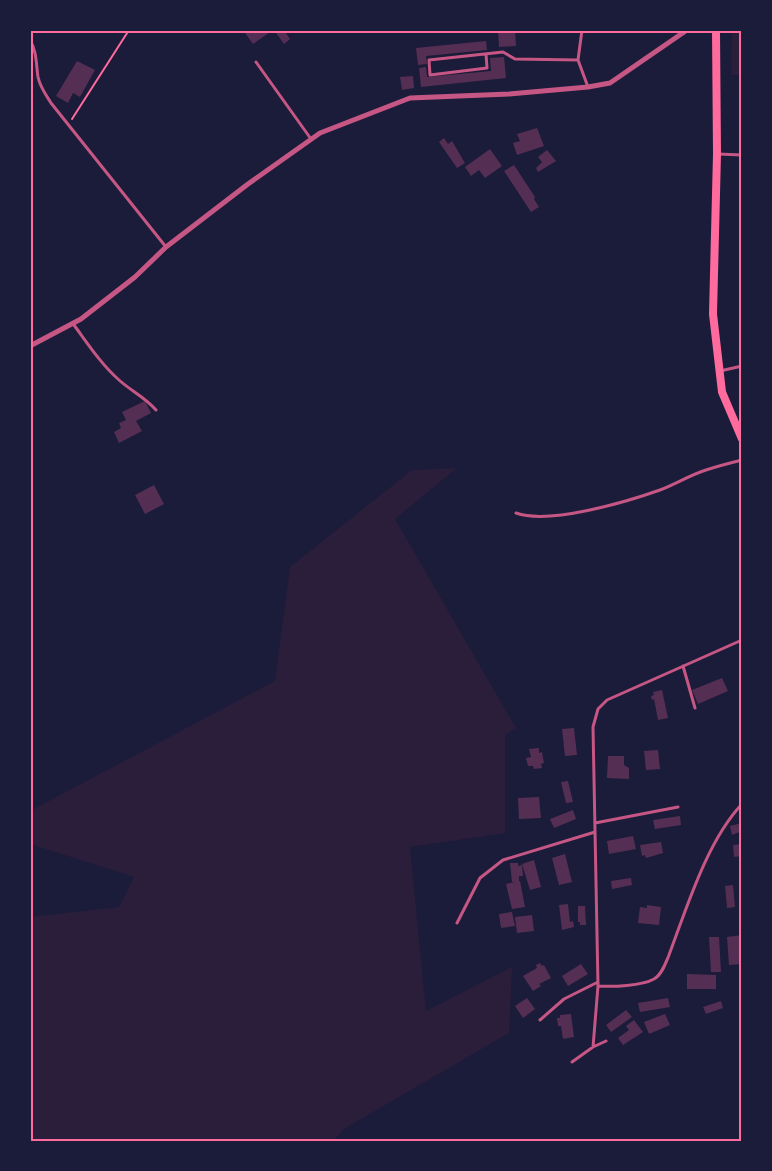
<svg xmlns="http://www.w3.org/2000/svg" width="772" height="1171" viewBox="0 0 772 1171" font-family="'Varela Round',sans-serif">
  <rect width="100%" height="100%" fill="#1b1b3a"/>
  <path fill="#2a1e3b" d="M732,30H742V75H731Z
    M457,468L395,519L516,728L505,735V833L410,847L426,1011L512,967L509,1033L344,1129L334,1141H30V917L119,907L134,877L30,844V811L275,681L290,567L412,470Z"/>
  <path fill="#542f53" d="M243,30H273L253,44Z
    M274,30H284L290,39L284,44Z
    M498,30H515L516,46L499,47Z
    M486,41L487,50L426,56L427,64L418,65L416,48Z
    M504,57L506,78L421,87L419,68L426,67L427,77L491,71L490,58Z
    M77,61L95,70L80,97L73,93L68,103L56,96Z
    M413,76L414,88L402,90L400,77Z
    M537,128L544,146L517,155L513,143L520,141L517,134Z
    M444,138L448,144L452,141L465,163L457,168L439,142Z
    M490,149L502,166L485,178L479,170L471,176L465,167Z
    M547,150L556,161L538,172L536,168L542,162L538,157Z
    M514,165L535,197L534,199L539,207L531,212L504,171Z
    M145,401L151,413L136,421L142,431L119,443L114,432L121,428L119,423L126,420L122,412Z
    M154,485L164,504L145,514L135,495Z
    M722,678L728,691L698,704L692,690Z
    M662,690L668,718L658,720L654,699L652,700L651,696L654,695L653,692Z
    M574,728L577,755L565,756L562,729Z
    M539,748V753L542,752L544,763L541,764L542,768L534,769L533,766H528L526,758L531,757L529,749Z
    M658,750L660,769L646,770L644,751Z
    M608,756H624V765L629,768V779L607,778Z
    M568,781L573,802L566,803L561,782Z
    M539,797L541,818L519,819L518,798Z
    M573,810L576,819L554,828L550,819Z
    M680,816L681,825L655,829L653,820Z
    M742,823V831L732,835L730,826Z
    M633,836L636,849L609,854L607,841Z
    M661,842L663,853L646,858L645,855L642,856L640,845Z
    M742,844V856L734,857L733,845Z
    M565,854L572,882L559,885L552,858Z
    M534,860L541,887L530,890L522,864Z
    M510,863H518V866L522,865L523,876H519V882H512Z
    M631,878L632,885L612,889L611,881Z
    M520,881L525,907L512,909L506,884Z
    M733,885L735,907L727,908L725,886Z
    M568,904L570,922L573,921L574,927L562,930L559,905Z
    M647,905L661,907L659,925L638,923L640,907L647,908Z
    M578,906H585L586,925H580V922H578Z
    M512,912L515,926L501,928L499,914Z
    M532,915L534,931L517,933L515,917Z
    M742,935V964L729,965L727,937Z
    M709,937H719L721,972H711Z
    M540,963L542,966L544,965L551,978L539,984L541,986L533,991L523,976L537,968L536,965Z
    M581,964L588,974L568,986L562,976Z
    M687,974L716,975V989H687Z
    M527,998L535,1009L523,1018L515,1006Z
    M668,998L670,1007L640,1012L638,1003Z
    M721,1001L723,1008L706,1014L703,1007Z
    M626,1010L632,1017L611,1032L606,1025Z
    M571,1014L574,1037L563,1039L561,1026H558L557,1018H560V1015Z
    M665,1014L670,1025L649,1034L644,1022Z
    M634,1020L643,1032L623,1045L618,1038L629,1030L626,1026Z"/>
  <g fill="none" stroke-linecap="round" stroke-linejoin="round">
    <path stroke="#ff6b9d" stroke-width="2" d="M72,119L129,30"/>
    <path stroke="#c65784" stroke-width="3" d="M582,30L578,60L588,87
      M30,40C37,52 36,64 38,77C40,87 46,95 51,103L166,247
      M486,54L487,68L430,75L429,60L503,52L515,59L578,60
      M256,62L311,139
      M718,154L742,155
      M74,325C88,344 101,364 119,380C131,391 145,397 156,410
      M720,371L742,366
      M516,513C549,525 626,502 660,490C676,484 690,475 706,470C718,466 730,463 742,460
      M683,666L695,708
      M595,823L678,807
      M457,923L480,878L503,860L595,832
      M598,986C612,987 642,986 654,979C662,975 666,962 669,955C687,907 707,841 742,804
      M540,1020L564,999L598,982
      M593,1047L598,986L593,727L598,709L607,700L742,640
      M572,1062L593,1047L606,1041"/>
    <path stroke="#c65784" stroke-width="5" d="M30,346L81,319L135,277L166,247L248,184L320,133L410,98L509,94L588,87L610,83L687,30"/>
    <path stroke="#ff6b9d" stroke-width="8" d="M716,30L717,154L713,314L722,392L742,439"/>
  </g>
  <rect width="772" height="1171" fill="none" stroke="#1b1b3a" stroke-width="63"/>
  <rect x="32" y="32" width="708" height="1108" fill="none" stroke="#ff6b9d" stroke-width="2"/>
</svg>
